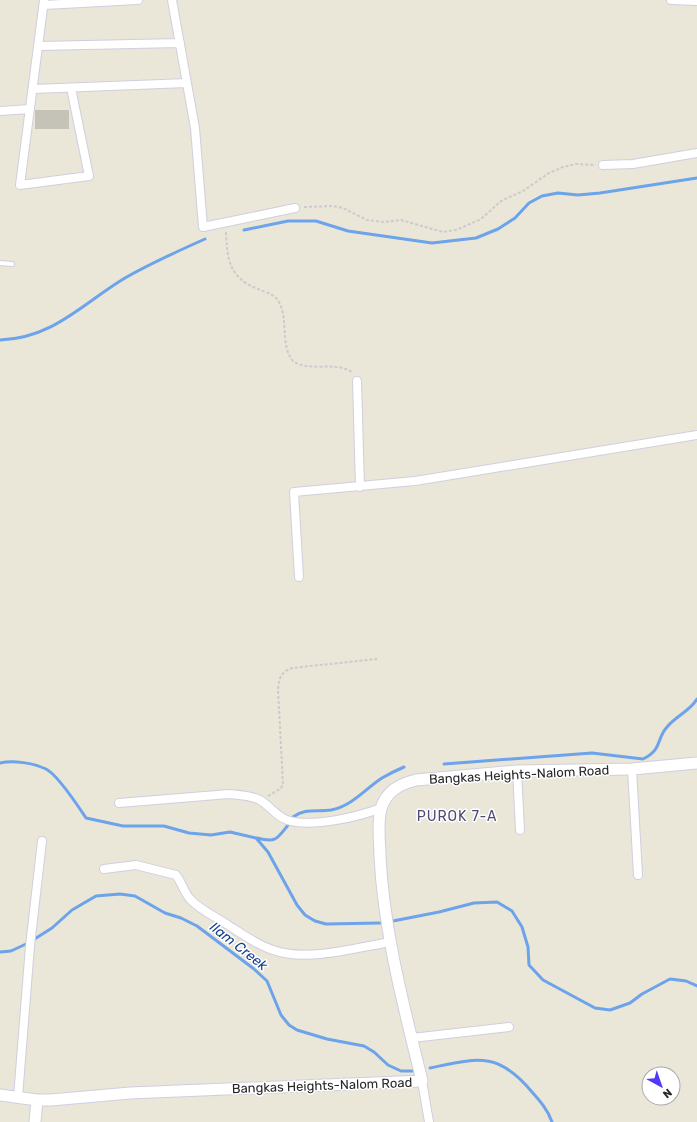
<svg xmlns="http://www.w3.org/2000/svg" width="697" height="1122" viewBox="0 0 697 1122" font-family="Rubik,sans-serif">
  <rect width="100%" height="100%" fill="#eae7d8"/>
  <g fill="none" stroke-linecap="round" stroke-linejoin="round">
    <path stroke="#6ca3eb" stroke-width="3" d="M244,230L288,221H316L348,231L432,243L476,238L498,229L515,218L529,203L542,196L558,193L578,195L600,193L697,178
      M0,340C54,338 83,303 125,278C151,263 178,251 205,239
      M0,763C13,760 34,763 46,769C58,775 78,806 86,818L123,826H164L189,833L211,835L230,832L256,838L268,852L297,905L305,915L315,921L326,924L380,923
      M444,764L592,753L643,759C663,749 656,739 667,727C676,716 690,711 697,699
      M293,817C305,808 316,812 331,810C352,806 365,789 382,778C389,774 397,770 404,767
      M257,838C276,843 277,839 288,825
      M393,921L439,912L474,903L497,902L512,911L522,927L528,947L529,965L543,980L595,1008L610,1010L630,1003L642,994L670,979L686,981L697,986
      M33,940L52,928L72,910L96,896L120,894L135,896L165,913L181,918L197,926L254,969L267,981L281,1015L289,1025L297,1030L327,1039L364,1046L374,1052L388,1065L401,1071H415
      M0,952L11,951L26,944
      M430,1068C478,1058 498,1051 532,1092C540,1101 548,1110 552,1122"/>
  </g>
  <path fill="#c5c3b8" d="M35,110H69V129H35Z"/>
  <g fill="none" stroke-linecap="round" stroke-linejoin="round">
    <g stroke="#d0cee0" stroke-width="6">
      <path id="lane" d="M0,263L12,264"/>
    </g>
    <g stroke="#d0cee0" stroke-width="10">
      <path id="street" d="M44,0L20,185L89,176L71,88
        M172,0L195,128L203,227L295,208
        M671,0L697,1
        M44,5L138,0
        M39,46L180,43
        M33,89L187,83
        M0,111L30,109
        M603,165L633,164L697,153
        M357,381L360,487
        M299,577L294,492L415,481L697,435
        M632,769L638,875
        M517,771L520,830
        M119,803L229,794C239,795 250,795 260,800C270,806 276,816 287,820C311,828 358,817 381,808
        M104,869L136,865L176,875C182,883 184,892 190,899C200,910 216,917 228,925C242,934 257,945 273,950C306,962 356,948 390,942
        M412,1038L509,1027
        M422,1081L429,1122
        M18,1097L30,946L42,841"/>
    </g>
    <g stroke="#d0cee0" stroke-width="13">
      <path id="secondary" d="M0,1095L37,1100H51L130,1093L422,1081C404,1007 384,933 380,857C380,842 377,824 381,809C386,791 400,784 416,780L517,771L632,769L697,763
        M35,1122L37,1100"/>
    </g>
    <path stroke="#cbcbcb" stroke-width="2" stroke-dasharray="3 2" stroke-linecap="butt" d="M304,207L333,206L343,208L367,220L384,222L401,220L443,232L456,230L470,224L481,219L501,201L523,191L549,173L563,167L576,164L595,165
      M226,232C227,259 229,278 258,289C264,292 272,293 277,299C290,317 279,344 293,361C310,373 337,360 353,373
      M268,796L280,789L283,785L278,689C279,678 281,672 292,668L377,659"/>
    <use href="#lane" stroke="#fff" stroke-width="4"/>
    <use href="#street" stroke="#fff" stroke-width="8"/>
    <use href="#secondary" stroke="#fff" stroke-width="11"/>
  </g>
  <g text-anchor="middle" stroke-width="3" stroke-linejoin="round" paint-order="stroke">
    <g font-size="13" fill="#272727" stroke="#fff">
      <text transform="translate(519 774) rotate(-3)" y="5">Bangkas Heights-Nalom Road</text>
      <text transform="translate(322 1085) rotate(-2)" y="5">Bangkas Heights-Nalom Road</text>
    </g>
    <g font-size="14" letter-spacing="1" fill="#4e4976" stroke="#fff">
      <text x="457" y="821">PUROK 7-A</text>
    </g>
    <g font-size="14" font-style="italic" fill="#103e92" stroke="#fff">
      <text transform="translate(239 946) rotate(38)" y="5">Ilam Creek</text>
    </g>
  </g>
  <g transform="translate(661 1086) rotate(140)"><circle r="19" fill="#ffffff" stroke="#a9a9a9"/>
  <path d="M0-3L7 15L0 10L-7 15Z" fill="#4f39f6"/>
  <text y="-6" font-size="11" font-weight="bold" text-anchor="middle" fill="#272727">N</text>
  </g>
</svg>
